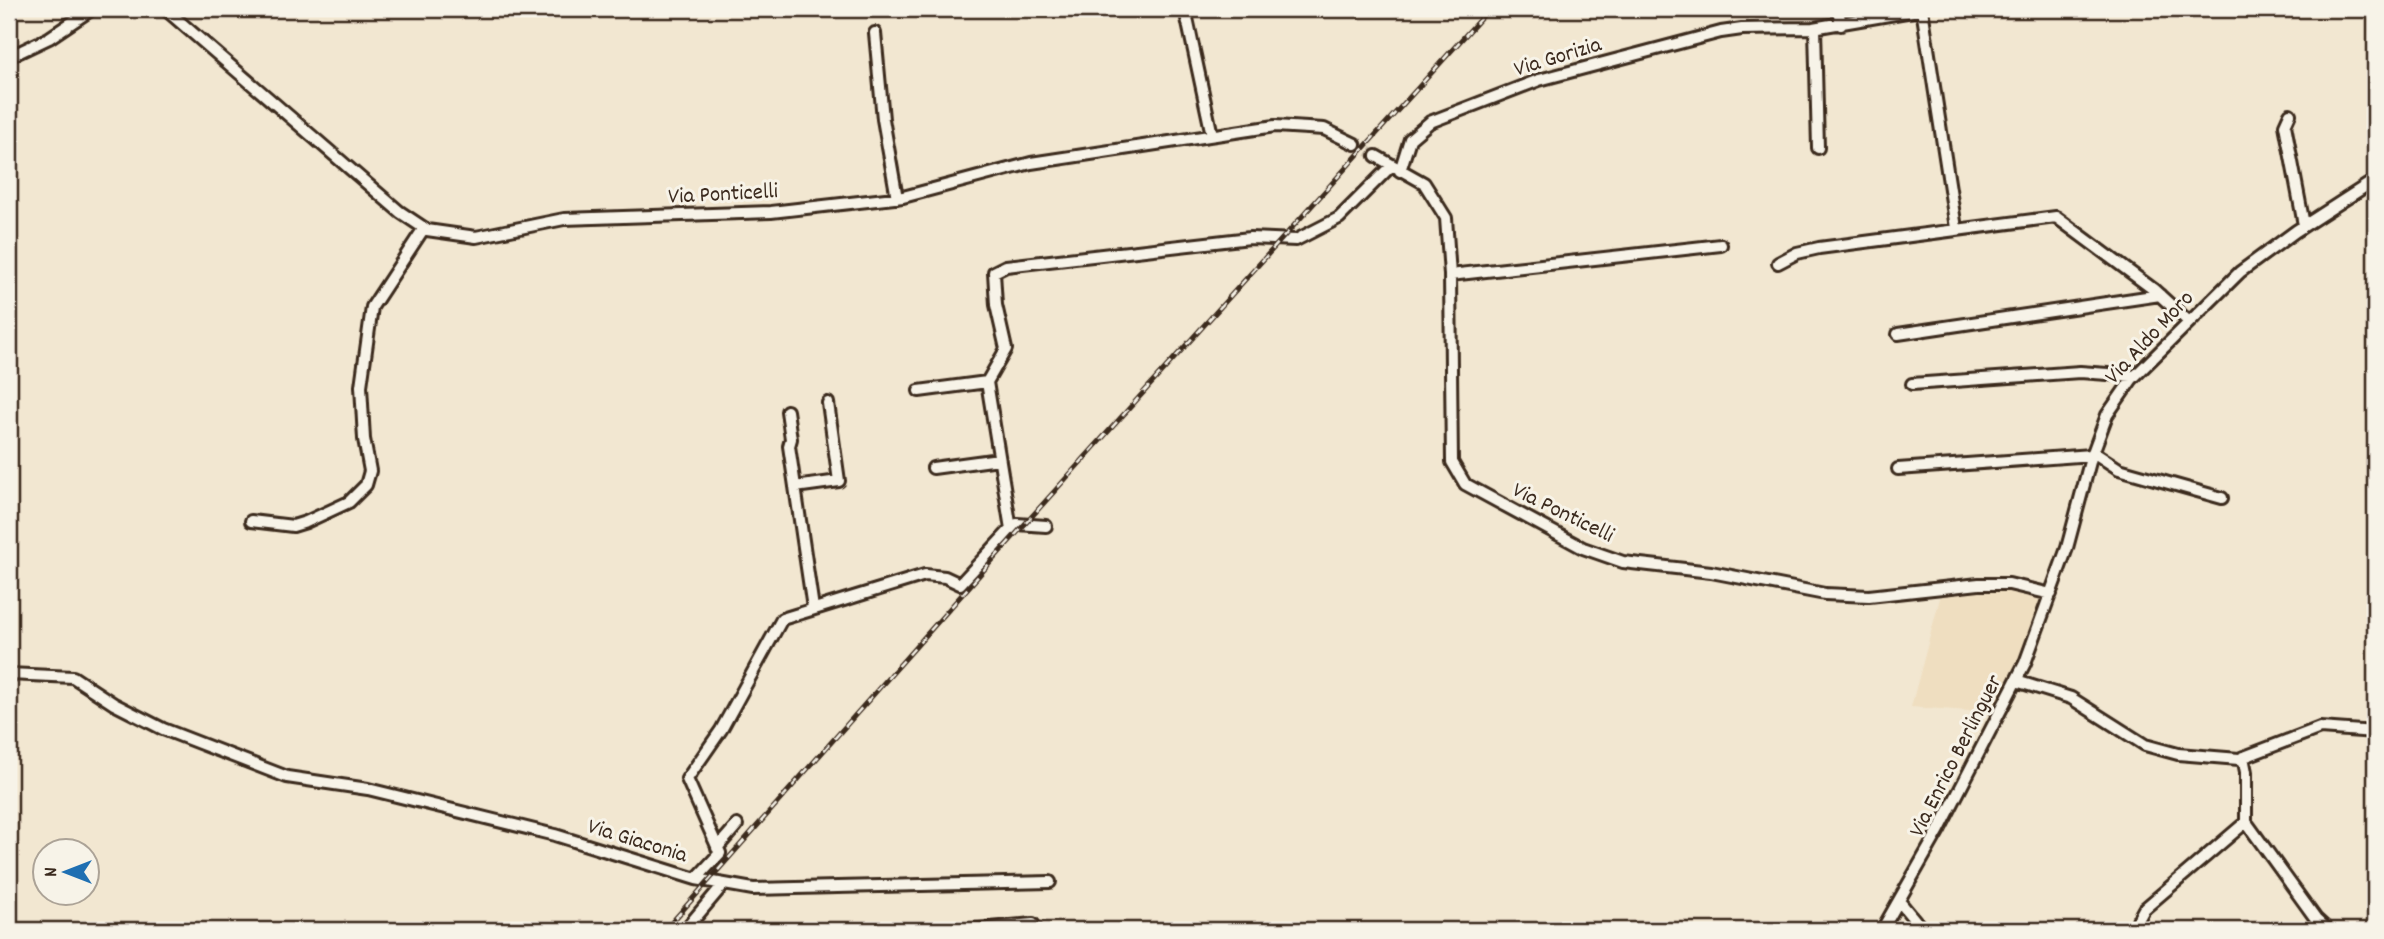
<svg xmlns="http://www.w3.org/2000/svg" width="2384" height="939" viewBox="0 0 2384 939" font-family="Dekko,sans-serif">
  <rect width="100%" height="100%" fill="#f2e7d1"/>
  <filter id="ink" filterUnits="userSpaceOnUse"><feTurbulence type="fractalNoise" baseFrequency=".0143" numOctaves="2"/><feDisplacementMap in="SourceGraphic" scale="14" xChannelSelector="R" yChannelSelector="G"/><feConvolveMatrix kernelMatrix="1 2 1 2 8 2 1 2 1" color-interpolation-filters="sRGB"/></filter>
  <g filter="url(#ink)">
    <path fill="#efdec0" d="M1979,584L2051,594L1999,713L1911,707L1943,587Z"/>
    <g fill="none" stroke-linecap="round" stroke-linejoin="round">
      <path stroke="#cdc1ad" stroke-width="10" stroke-dasharray="10 5" stroke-linecap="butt" d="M1355,144L1376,156"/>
      <g stroke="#3b2a1e" stroke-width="16">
        <path id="minor" d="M165,9L400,212L427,230L476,237L564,219L771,212L903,197L1031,163L1275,126L1324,129L1355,144
          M1185,9L1212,135
          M1838,9L1841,25
          M1922,9L1956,228
          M1815,28L1818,148
          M875,33L883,119L897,198
          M9,57L49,38L92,9
          M2290,114L2285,125L2304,225
          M1376,156L1424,183L1446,218L1450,275L1452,462L1465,484L1583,548L1623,562L1711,572L1825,594L1869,596L1979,584H2009L2051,594
          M1400,171L1410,139L1430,122L1539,80L1721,32L1742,29L1813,28L1924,9
          M1778,263L1797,253L1819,248L2056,217L2153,289L2188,321
          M1450,275L1721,245
          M1898,334L2160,295
          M1912,384L2080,372L2135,376
          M919,391L987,382
          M787,411L791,439L789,446L813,608
          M2093,452L2119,469L2222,498
          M933,468L999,459
          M1898,469L2092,455
          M795,487L839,481L828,403
          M251,521L293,526L306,522L349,502L366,485L370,471L364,439L361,386L372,307L424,228
          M1011,529L1017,524L1046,526
          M9,674L73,677L114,704L163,729L287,777L368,789L555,835L696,879L720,853L687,779L721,730L782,619L925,575L945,577L960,584L1011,529L987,382L1006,349L996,305L994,272L1006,266L1250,238L1296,240L1339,218L1391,166
          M2016,681L2071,698L2145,745L2178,754L2239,759L2320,728L2375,732
          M2243,757L2246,772V822L2316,919L2328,930
          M717,848L737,825
          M696,879L753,889L1050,882
          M1899,901L1923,930
          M685,930L722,886
          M968,930L1033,924L1037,930
          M1882,930L1939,830L2025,663L2067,548L2091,458L2107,415L2132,379L2240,272L2296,231L2375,180
          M2143,930L2138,920L2144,909L2246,822"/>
      </g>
      <use href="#minor" stroke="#f7f3e8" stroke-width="10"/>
      <g stroke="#3b2a1e" stroke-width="5">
        <path id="rail" d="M665,930L997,555L1489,9"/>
      </g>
      <use href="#rail" stroke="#f7f3e8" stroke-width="2.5" stroke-dasharray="8" stroke-linecap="butt"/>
    </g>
  </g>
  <g text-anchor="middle" stroke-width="6" stroke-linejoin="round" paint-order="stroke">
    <g font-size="23" fill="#3b2a1e" stroke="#f7f3e8">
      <text transform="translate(1557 55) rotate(-17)" y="8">Via Gorizia</text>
      <text transform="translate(723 192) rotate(-3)" y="8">Via Ponticelli</text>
      <text transform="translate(2148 336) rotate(-47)" y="8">Via Aldo Moro</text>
      <text transform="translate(1564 511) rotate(26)" y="8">Via Ponticelli</text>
      <text transform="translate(1954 755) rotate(-63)" y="8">Via Enrico Berlinguer</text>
      <text transform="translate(638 839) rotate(17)" y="8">Via Giaconia</text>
    </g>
  </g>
  <rect width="2384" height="939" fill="none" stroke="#f7f3e8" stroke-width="35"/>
  <rect x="18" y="18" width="2349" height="904" fill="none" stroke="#3b2a1e" stroke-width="2.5" filter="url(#ink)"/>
  <g transform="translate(66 872) rotate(270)"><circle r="33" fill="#f7f3e8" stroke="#aca397" stroke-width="2"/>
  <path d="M0-5L12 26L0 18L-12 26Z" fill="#1f6fb2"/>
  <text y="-10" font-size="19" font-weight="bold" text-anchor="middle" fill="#3b2a1e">N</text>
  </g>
</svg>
